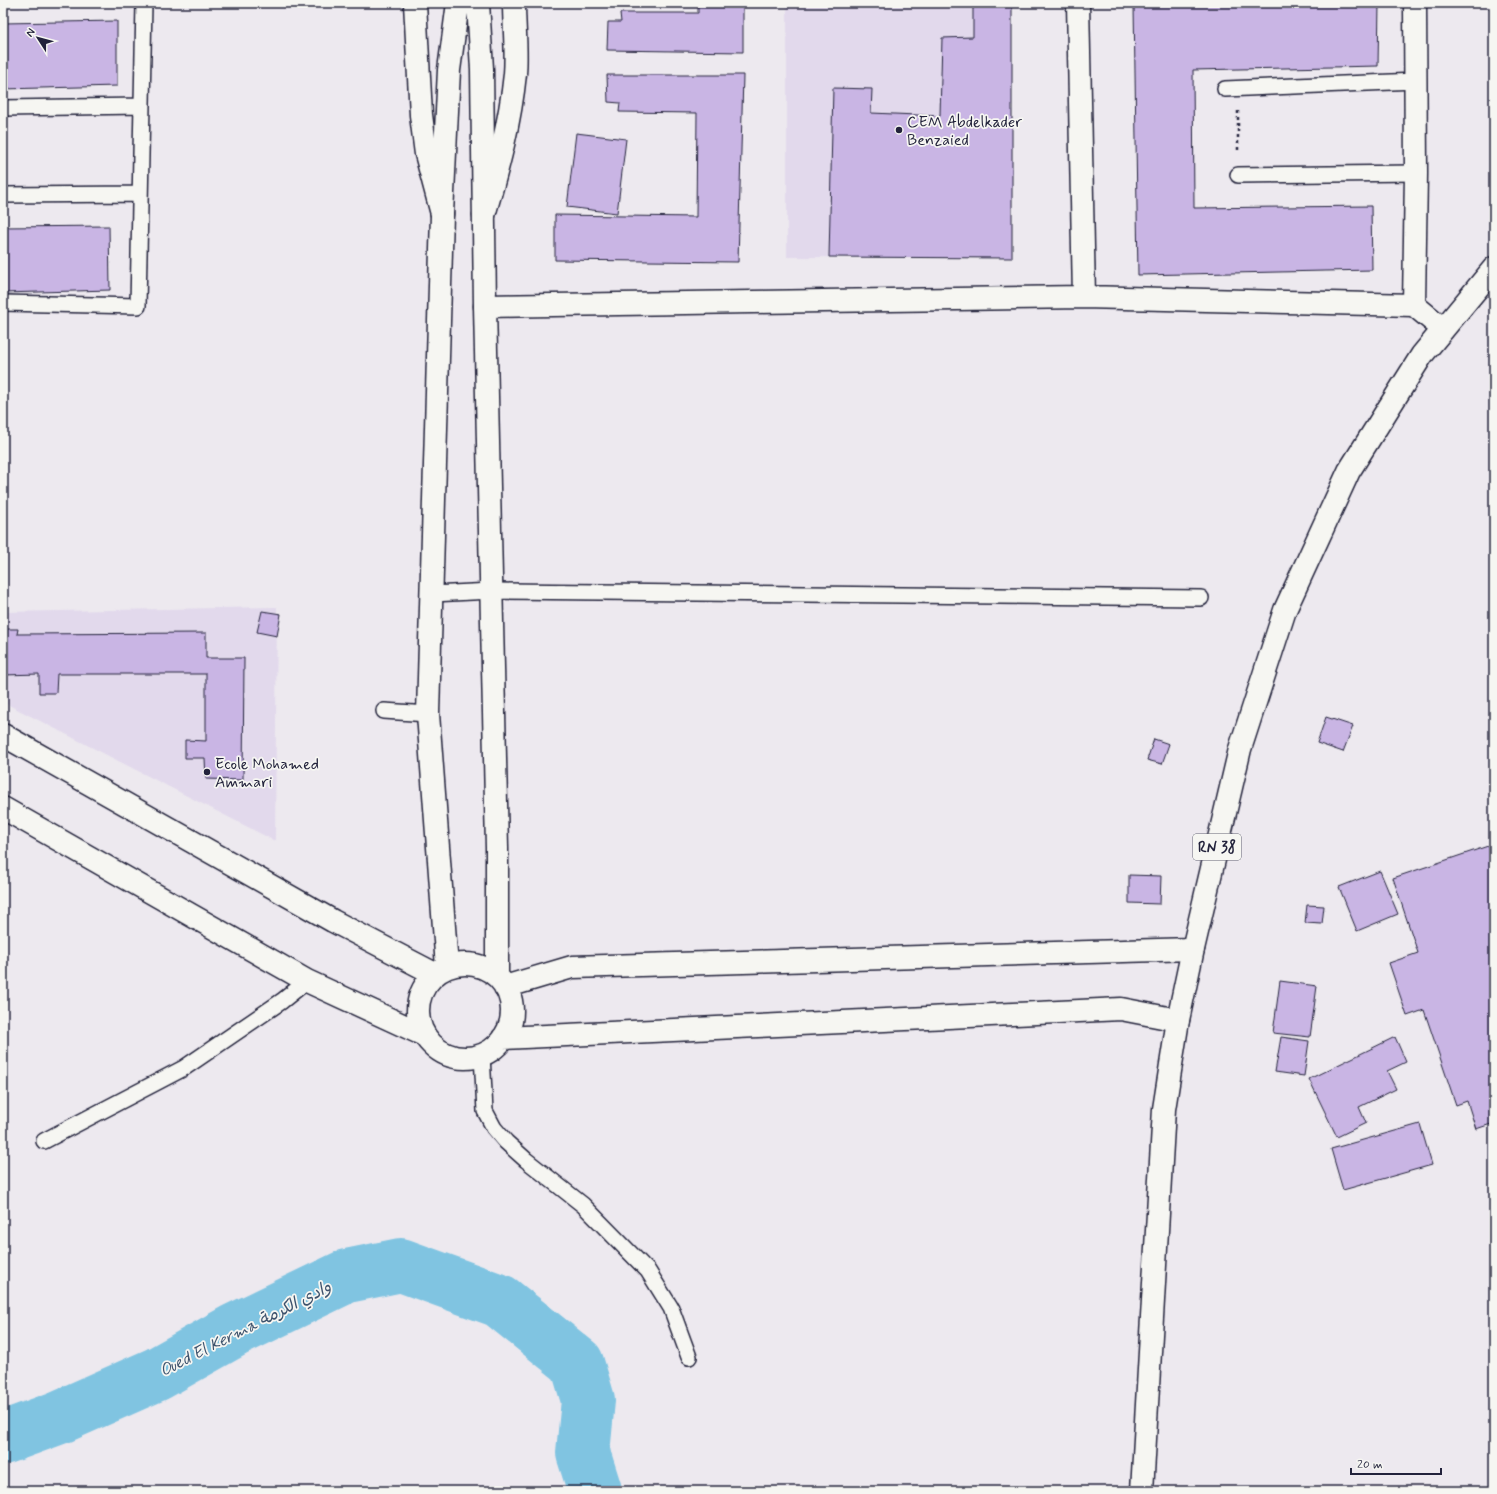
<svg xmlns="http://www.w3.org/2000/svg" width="1497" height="1494" viewBox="0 0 1497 1494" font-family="Mynerve,'Playpen Sans Arabic',sans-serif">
  <rect width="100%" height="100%" fill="#ede9ef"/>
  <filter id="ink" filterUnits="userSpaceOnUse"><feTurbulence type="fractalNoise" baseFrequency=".025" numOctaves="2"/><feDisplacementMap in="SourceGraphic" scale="8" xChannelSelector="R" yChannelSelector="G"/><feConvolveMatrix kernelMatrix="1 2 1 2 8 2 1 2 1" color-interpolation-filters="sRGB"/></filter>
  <g filter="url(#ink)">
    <path fill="#e2d9ec" d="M787,3H1012V258L787,257Z
      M277,607L275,841L3,702V612Z"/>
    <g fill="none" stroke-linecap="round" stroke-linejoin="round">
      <path stroke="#80c4e1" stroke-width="54" d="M3,1438L60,1417L157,1374L235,1330L347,1276L401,1265L500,1301L577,1363L588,1400L583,1453L595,1491"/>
    </g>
    <path fill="#c9b5e4" stroke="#22223b" d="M698,3H743V52L607,50L608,22H621L620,13H698Z
      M973,3H1012V258L829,257L833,88L872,89L871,113L940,116L942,38L973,37Z
      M1273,3H1379L1378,66L1193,70L1194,208L1371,206L1372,270L1138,275L1134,5Z
      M117,21V86L3,89V23Z
      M607,75H743L738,262L555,260V215L696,217L697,113L619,112L620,103L608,102Z
      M576,133L626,139L617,213L567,207Z
      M109,226L110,290L3,293V227Z
      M262,611L281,614L277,636L257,632Z
      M3,629H18L17,634L206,633V658H244L243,780L206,779L205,758H185V740L206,741V674H57L56,693H39V674L3,675Z
      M1326,717L1353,726L1343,752L1317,743Z
      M1154,739L1169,744L1162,764L1147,760Z
      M1494,844V1123L1476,1129L1467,1101L1456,1105L1424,1010L1407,1016L1389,963L1418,953L1393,878Z
      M1380,871L1398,914L1357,931L1339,887Z
      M1129,875L1161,876L1160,904L1129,903Z
      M1307,905L1324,906L1322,924L1305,923Z
      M1280,981L1317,986L1310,1037L1273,1033Z
      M1281,1037L1309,1041L1304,1076L1275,1072Z
      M1395,1037L1406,1062L1387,1071L1396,1089L1359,1107L1366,1123L1337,1137L1309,1079Z
      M1420,1124L1432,1165L1343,1190L1331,1149Z"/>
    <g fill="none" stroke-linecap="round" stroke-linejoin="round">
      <g stroke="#22223b" stroke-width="18">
        <path id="lane" d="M1225,89L1416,81
          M3,108L142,106
          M1238,175L1416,173
          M3,195L140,194
          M3,303L138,306L144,3
          M432,594L492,591L1201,598
          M384,711L428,714
          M482,1055L485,1111L494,1128L506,1142L526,1160L583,1205L648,1271L671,1308L689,1357
          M44,1141L184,1068L282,1001L307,981"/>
      </g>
      <g stroke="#22223b" stroke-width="25">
        <path id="street" d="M1078,3L1084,297
          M1414,305L1416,173L1415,3
          M485,306L1084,297L1414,305L1443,329"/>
      </g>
      <g stroke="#22223b" stroke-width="25">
        <path id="secondary" d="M478,3L482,69L485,306L497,848V976
          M3,735L333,921L435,974
          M3,808L307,981L424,1035
          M418 1011a47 47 0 1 1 94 0a47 47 0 1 1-94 0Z
          M447,967L428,714L442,214L449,70L458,3
          M505,987L572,967L1193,949
          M503,1038L1121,1009L1178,1020"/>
      </g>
      <g stroke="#22223b" stroke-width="25">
        <path id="primary" d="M1142,1491L1164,1109L1178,1020L1193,949L1240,749L1285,610L1349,471L1422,355L1494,268"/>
      </g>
      <g stroke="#22223b" stroke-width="25">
        <path id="highway" d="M415,3L421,115L426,154L442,214
          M484,215C498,168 510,123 515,74C517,51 514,26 514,3"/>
      </g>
      <path stroke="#22223b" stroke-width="2.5" stroke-dasharray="3 3" stroke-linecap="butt" d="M1238,111V152"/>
      <use href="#lane" stroke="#f6f6f2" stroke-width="15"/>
      <use href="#street" stroke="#f6f6f2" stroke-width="22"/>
      <use href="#secondary" stroke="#f6f6f2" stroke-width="22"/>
      <use href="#primary" stroke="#f6f6f2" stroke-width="22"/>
      <use href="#highway" stroke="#f6f6f2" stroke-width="22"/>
    </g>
  </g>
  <g fill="#22223b" stroke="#f6f6f2" stroke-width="1.5">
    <circle cx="899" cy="130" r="4"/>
    <circle cx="207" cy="772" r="4"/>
  </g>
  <g text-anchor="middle" stroke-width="3.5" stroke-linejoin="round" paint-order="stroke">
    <rect fill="#f6f6f2" stroke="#626272" stroke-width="1" x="1193" y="834" width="48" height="26" rx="3"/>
    <g font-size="15" font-weight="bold" fill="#22223b">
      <text x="1217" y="852">RN 38</text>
    </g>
    <g font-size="16" fill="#22223b" stroke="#f6f6f2" text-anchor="start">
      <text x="907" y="127">CEM Abdelkader<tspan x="907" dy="18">Benzaied</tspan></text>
      <text x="215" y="769">Ecole Mohamed<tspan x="215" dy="18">Ammari</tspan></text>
    </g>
    <g font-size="17" font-style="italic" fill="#3e536d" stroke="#f6f6f2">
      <text transform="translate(245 1328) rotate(-27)" y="6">Oued El Kerma وادي الكرمة</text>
    </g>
  </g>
  <rect width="1497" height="1494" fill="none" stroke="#f6f6f2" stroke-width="16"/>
  <rect x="8" y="8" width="1481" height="1478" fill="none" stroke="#22223b" stroke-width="1.5" filter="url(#ink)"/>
  <g transform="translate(38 38) rotate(306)" stroke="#f6f6f2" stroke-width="3" paint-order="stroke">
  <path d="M0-3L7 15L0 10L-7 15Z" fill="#22223b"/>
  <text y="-6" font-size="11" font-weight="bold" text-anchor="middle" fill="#22223b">N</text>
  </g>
  <path d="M1351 1468v6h90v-6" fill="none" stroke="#22223b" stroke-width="2"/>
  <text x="1357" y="1468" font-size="12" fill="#22223b" stroke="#f6f6f2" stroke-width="3" paint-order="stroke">20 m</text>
</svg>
